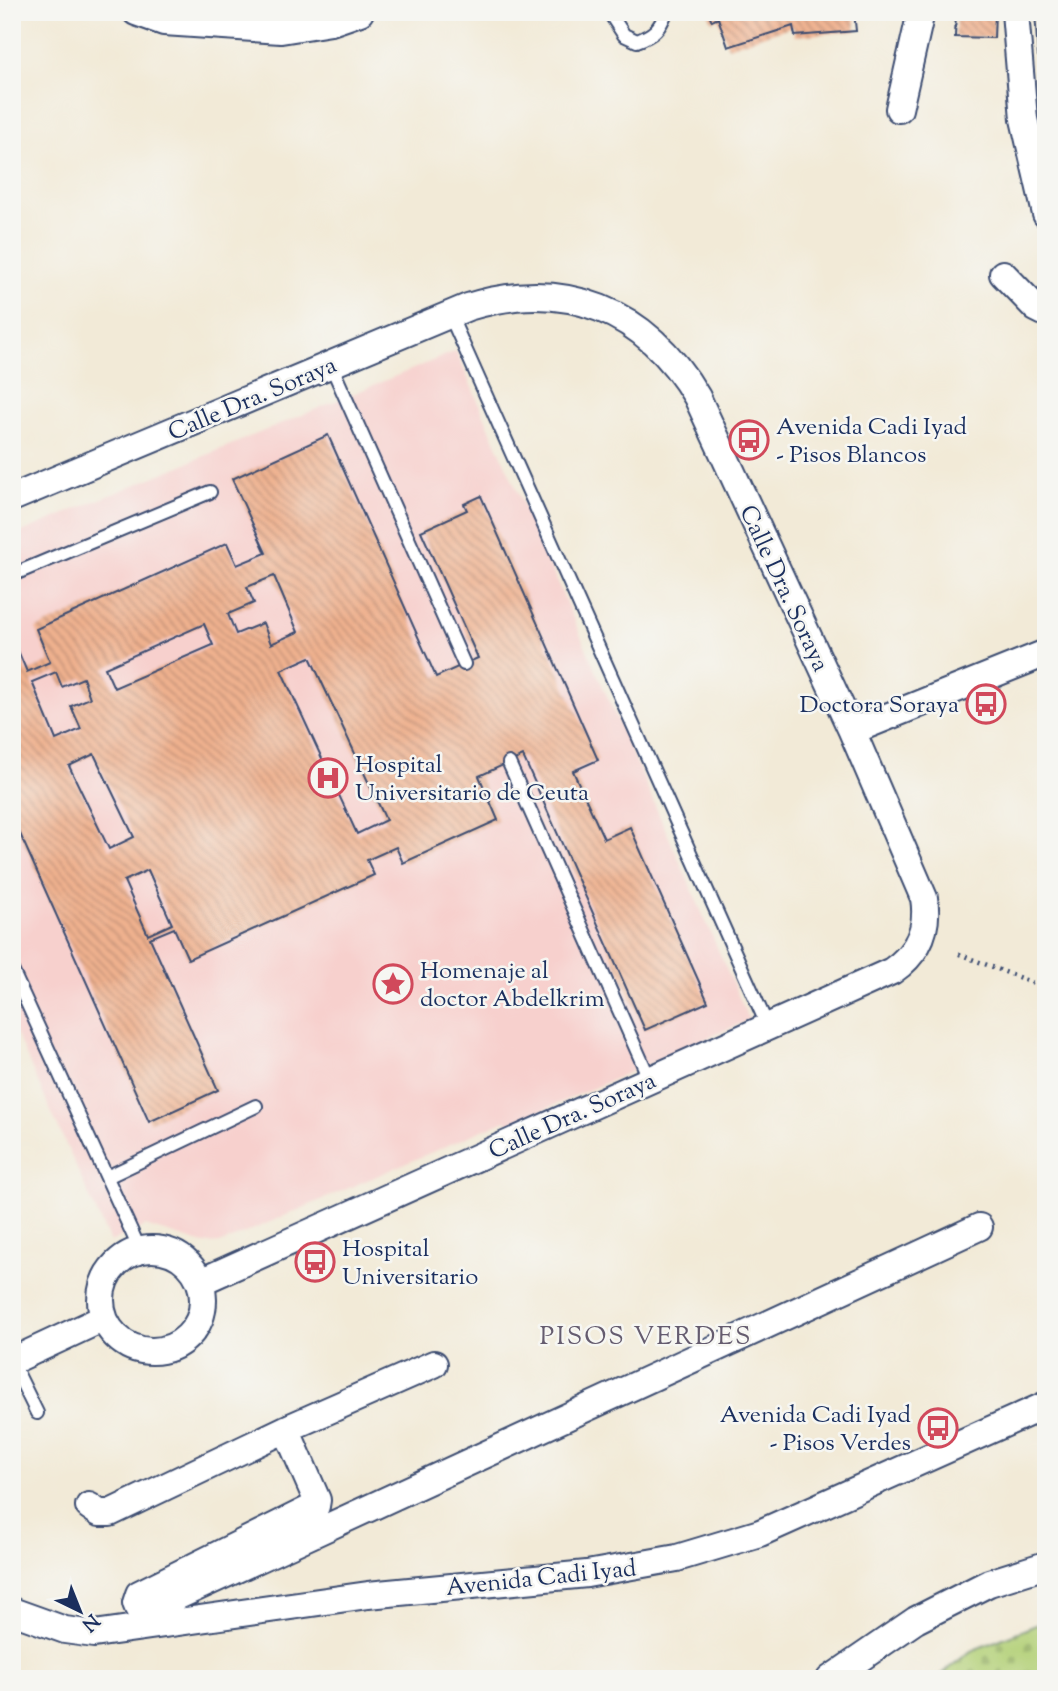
<svg xmlns="http://www.w3.org/2000/svg" width="1058" height="1691" viewBox="0 0 1058 1691" font-family="'Sorts Mill Goudy',serif">
  <defs>
    <pattern id="cemetery-stones" width="16" height="16" patternUnits="userSpaceOnUse" patternTransform="scale(1.75)"><rect width="16" height="16" fill="#b3d077"/><path d="M2 7V4a2 2 0 0 1 4 0v3zM10 15v-3a2 2 0 0 1 4 0v3z" fill="#99b369"/></pattern>
    <pattern id="building-back-hatch" width="6" height="6" patternUnits="userSpaceOnUse" patternTransform="scale(1.75)"><rect width="6" height="6" fill="#efb18e"/><path d="M-1 5l2 2M0 0l6 6M5-1l2 2" fill="none" stroke="#c19077"/></pattern>
  </defs>
  <rect width="100%" height="100%" fill="#f6f6f2"/>
  <filter id="ink" filterUnits="userSpaceOnUse"><feTurbulence type="fractalNoise" baseFrequency=".0143" numOctaves="2"/><feDisplacementMap in="SourceGraphic" scale="14" xChannelSelector="R" yChannelSelector="G"/><feConvolveMatrix kernelMatrix="1 2 1 2 8 2 1 2 1" color-interpolation-filters="sRGB"/></filter>
  <filter id="wash" filterUnits="userSpaceOnUse"><feTurbulence type="fractalNoise" baseFrequency=".00686" numOctaves="4" result="noise"/><feDisplacementMap in="SourceGraphic" scale="28" xChannelSelector="R" yChannelSelector="G"/><feGaussianBlur stdDeviation="1.57" result="paint"/><feColorMatrix in="noise" values="0 0 0 0 0 0 0 0 0 0 0 0 0 0 0 0 0 1.4 0 .05"/><feComposite in="paint" operator="in"/></filter>
  <g filter="url(#wash)">
    <rect width="100%" height="100%" fill="#f2ead7"/>
    <path fill="#f7d0cd" d="M456,351L749,1020L509,1125L506,1120L222,1243L204,1244L145,1226L110,1242L12,1025V536Z"/>
    <path fill="url(#cemetery-stones)" stroke="#67806a" stroke-width="2" d="M1046,1621V1679H935L971,1651Z"/>
    <g id="blocks">
      <path fill="url(#building-back-hatch)" fill-rule="evenodd" d="M236,12H285L281,27L263,24Z
        M708,12H854L856,31L795,36L793,26L728,47L718,18L712,21Z
        M956,12H995L994,38L955,37Z
        M1035,12H1046V56H1038Z
        M328,435L436,677L478,658L421,531L467,510L464,504L481,496L598,760L573,771L604,839L630,827L708,1002L645,1030L523,756L479,776L498,820L403,863L396,847L367,860L374,875L188,959L174,928L150,938L218,1090L149,1122L12,816V648L16,646L27,672L50,662L36,629L227,543L237,565L266,553L232,479ZM274,576L298,632L271,644L263,623L236,634L228,614L254,603L247,587ZM204,624L213,645L114,688L105,668ZM310,657L386,820L357,834L281,670ZM56,672L62,687L83,678L90,698L71,706L81,729L56,740L32,682ZM94,754L134,837L109,849L69,766ZM148,870L172,924L148,935L124,881Z"/>
    </g>
  </g>
  <g filter="url(#ink)">
    <use href="#blocks" fill-opacity="0" stroke="#3b4b70" stroke-width="2"/>
    <g fill="none" stroke-linecap="round" stroke-linejoin="round">
      <g stroke="#3b4b70" stroke-width="16">
        <path id="lane" d="M609,12L624,35L637,41C653,35 660,29 666,12
          M450,315L768,1027
          M331,365L464,664
          M12,575L210,492
          M509,763L650,1080
          M12,970L140,1250
          M107,1177L256,1106
          M12,1362L37,1413"/>
      </g>
      <g stroke="#3b4b70" stroke-width="30">
        <path id="street" d="M136,12L164,22L281,30L331,22L360,12
          M1015,12L1024,119L1046,214
          M899,109L921,12
          M1003,274L1036,308L1046,313
          M12,498L468,307C565,277 646,310 697,397L852,731L924,898C929,929 918,953 892,971L200,1282
          M852,731L1046,653
          M101 1300a51 51 0 1 1 102 0a51 51 0 1 1-102 0Z
          M12,1361L104,1318
          M286,1429L317,1500L316,1506L139,1594L136,1603L138,1608L148,1610L979,1227
          M89,1506L99,1513H110L286,1429L434,1364
          M12,1611L65,1630L94,1634L368,1595L587,1574L677,1558L760,1533L1046,1405
          M830,1679L916,1620L989,1583L1046,1565"/>
      </g>
      <path stroke="#3b4b70" stroke-width="4.5" stroke-dasharray="2 5" stroke-linecap="butt" d="M959,954L1046,988"/>
      <use href="#lane" stroke="#fff" stroke-width="12"/>
      <use href="#street" stroke="#fff" stroke-width="26"/>
    </g>
  </g>
  <defs>
    <g id="bus-ring" transform="scale(2.0125)"><circle r="9.5" fill="#f6f6f2" stroke="#d1495b" stroke-width="1.5"/><path d="M-5-6H5V4H4V6H2V4H-2V6H-4V4H-5ZM-3.5-4V0h7V-4ZM-3.5 1.2v1.5H-2V1.2ZM2 1.2v1.5H3.5V1.2Z" fill="#d1495b"/></g>
    <g id="hospital-ring" transform="scale(2.0125)"><circle r="9.5" fill="#f6f6f2" stroke="#d1495b" stroke-width="1.5"/><path d="M-5-5h3v3.5h4V-5h3V5h-3V1.5h-4V5h-3Z" fill="#d1495b"/></g>
    <g id="sight-ring" transform="scale(2.0125)"><circle r="9.5" fill="#f6f6f2" stroke="#d1495b" stroke-width="1.5"/><path d="M0-6L1.8-2.2L6-1.7L2.9 1.2L3.7 5.4L0 3.3L-3.7 5.4L-2.9 1.2L-6-1.7L-1.8-2.2Z" fill="#d1495b"/></g>
  </defs>
  <g fill-rule="evenodd">
    <use href="#bus-ring" x="749" y="440"/>
    <use href="#bus-ring" x="986" y="704"/>
    <use href="#hospital-ring" x="328" y="778"/>
    <use href="#sight-ring" x="393" y="984"/>
    <use href="#bus-ring" x="315" y="1262"/>
    <use href="#bus-ring" x="938" y="1428"/>
  </g>
  <g text-anchor="middle" stroke-width="5" stroke-linejoin="round" paint-order="stroke">
    <g font-size="24" fill="#1b2f5e" stroke="#f6f6f2">
      <text transform="translate(252 398) rotate(-23)" y="8">Calle Dra. Soraya</text>
      <text transform="translate(785 588) rotate(65)" y="8">Calle Dra. Soraya</text>
      <text transform="translate(572 1115) rotate(-24)" y="8">Calle Dra. Soraya</text>
      <text transform="translate(541 1577) rotate(-6)" y="8">Avenida Cadi Iyad</text>
    </g>
    <g font-size="24" fill="#1b2f5e" stroke="#f6f6f2" text-anchor="start">
      <text x="776" y="434">Avenida Cadi Iyad<tspan x="776" dy="28">- Pisos Blancos</tspan></text>
      <text x="959" y="712" text-anchor="end">Doctora Soraya</text>
      <text x="355" y="772">Hospital<tspan x="355" dy="28">Universitario de Ceuta</tspan></text>
      <text x="420" y="978">Homenaje al<tspan x="420" dy="28">doctor Abdelkrim</tspan></text>
      <text x="342" y="1256">Hospital<tspan x="342" dy="28">Universitario</tspan></text>
      <text x="911" y="1422" text-anchor="end">Avenida Cadi Iyad<tspan x="911" dy="28">- Pisos Verdes</tspan></text>
    </g>
    <g font-size="26" letter-spacing="2" fill="#655c6f" stroke="#f6f6f2">
      <text x="646" y="1344">PISOS VERDES</text>
    </g>
  </g>
  <rect width="1058" height="1691" fill="none" stroke="#f6f6f2" stroke-width="42"/>
  <g transform="translate(80 1611) rotate(137)" stroke="#f6f6f2" stroke-width="5" paint-order="stroke">
  <path d="M0-5L12 26L0 18L-12 26Z" fill="#1b2f5e"/>
  <text y="-10" font-size="19" font-weight="bold" text-anchor="middle" fill="#1b2f5e">N</text>
  </g>
</svg>
